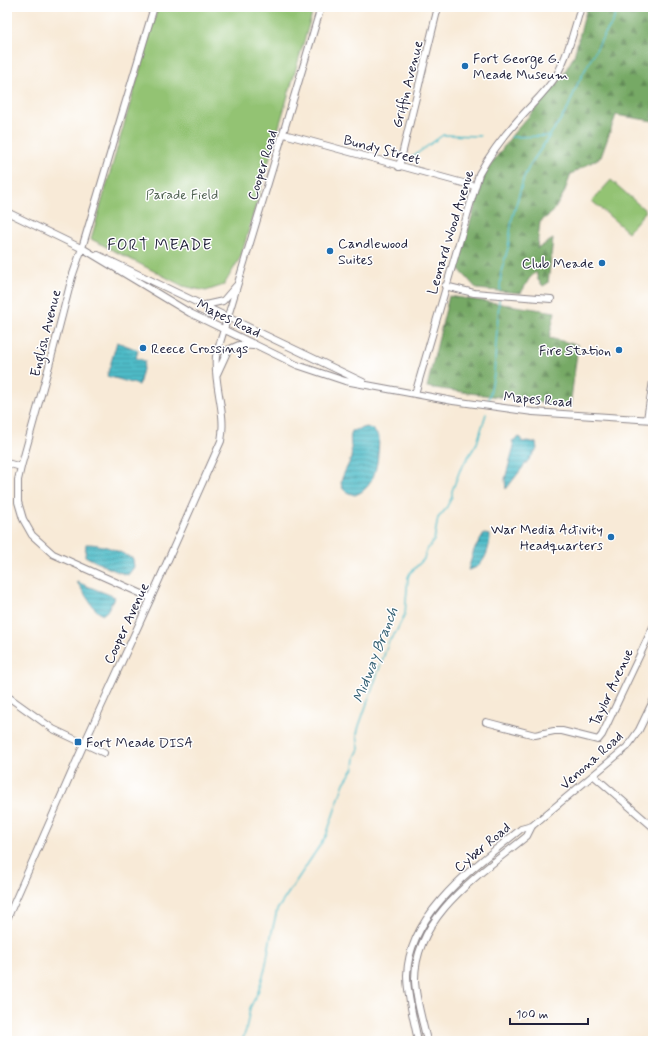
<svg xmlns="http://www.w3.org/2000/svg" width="660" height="1048" viewBox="0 0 660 1048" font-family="Mynerve,sans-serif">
  <defs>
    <pattern id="forest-firs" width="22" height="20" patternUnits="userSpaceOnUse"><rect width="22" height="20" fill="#76a965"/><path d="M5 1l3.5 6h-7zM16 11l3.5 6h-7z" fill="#608954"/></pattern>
    <pattern id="water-rules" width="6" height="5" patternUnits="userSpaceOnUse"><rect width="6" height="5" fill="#4fbcc8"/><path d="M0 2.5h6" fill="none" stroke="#4198a4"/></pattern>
  </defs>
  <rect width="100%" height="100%" fill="#fff"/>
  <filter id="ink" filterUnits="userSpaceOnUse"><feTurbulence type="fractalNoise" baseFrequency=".025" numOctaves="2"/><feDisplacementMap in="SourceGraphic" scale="8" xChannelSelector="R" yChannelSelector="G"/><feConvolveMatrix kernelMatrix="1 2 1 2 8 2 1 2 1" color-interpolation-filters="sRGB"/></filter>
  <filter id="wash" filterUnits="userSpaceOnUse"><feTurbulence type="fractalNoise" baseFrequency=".012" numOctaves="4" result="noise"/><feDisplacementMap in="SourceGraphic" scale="16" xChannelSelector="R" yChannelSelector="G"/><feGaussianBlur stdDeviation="0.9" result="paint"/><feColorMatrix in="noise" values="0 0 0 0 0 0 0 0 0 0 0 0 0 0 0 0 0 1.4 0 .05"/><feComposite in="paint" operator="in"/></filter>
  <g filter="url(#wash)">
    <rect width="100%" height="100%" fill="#f8ead7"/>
    <path fill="#93c373" stroke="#5a7257" d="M158,7H314L241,256L224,285L206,291L183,286L91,239Z
      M611,180L646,211L628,232L592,201Z"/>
    <path fill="url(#forest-firs)" stroke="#4c6650" d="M587,7H649L653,10V121L616,115L601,157L571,174L564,193L553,212L540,222L537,249L553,239L548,283L543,286L538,280L536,272L529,279L521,293L477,289L457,267L485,173L513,134L558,83L574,56Z
      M449,296L555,312L549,338L578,345L570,407L427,387Z"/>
    <path fill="url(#water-rules)" stroke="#386f82" d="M117,342L138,350L136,358L145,361L139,385L107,376Z
      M366,427L372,429L379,437C378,457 378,487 355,495C351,494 344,492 342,487C338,480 349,466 351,458C353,449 348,439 352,431Z
      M520,437L522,442L528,441L536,443L537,449L506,489L505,479L514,446L512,441Z
      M484,534L490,535C490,549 484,568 468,570L474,550Z
      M86,544C104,544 117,550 133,559L134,567L128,575C113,571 98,563 85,556Z
      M77,582L115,597L107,611L102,615L93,607Z"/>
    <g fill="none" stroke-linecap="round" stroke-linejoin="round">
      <path stroke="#4fbcc8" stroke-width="1.5" d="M511,137L550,136
        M405,162L443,135L480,136
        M500,290L501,272L508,248L512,219L524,177L530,165L567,110L578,83L604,35L613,22L617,7
        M489,399L494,374L499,300
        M242,1041L246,1030L250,1008L258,992L265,969L271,936L277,910L326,836L344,783L354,768L355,757L359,749L357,734L359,726L389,641L396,632L405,614L408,577L410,573L424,559L426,551L434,540L438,518L445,510L452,497V491L460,470L477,443L486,414"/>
    </g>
  </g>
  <g filter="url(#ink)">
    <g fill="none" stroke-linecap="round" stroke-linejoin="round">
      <g stroke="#8d8689" stroke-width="8">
        <path id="minor" d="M284,134L474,186
          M399,167L438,7
          M7,212L85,250
          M82,248L190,313L297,365L345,381L453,401L533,412L653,420
          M98,255L363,382
          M445,286L474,293L551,299
          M205,305L223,301L236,286
          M217,374L228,350L239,345L253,346
          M415,394L479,174C490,154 503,137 518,120C531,105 546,92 556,76C568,55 574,30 581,7
          M647,419L653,381
          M7,463L21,467
          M151,598L53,554L32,535L23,519L18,502V480L21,467L49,366L72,277L82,248L154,7
          M7,696L53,729L104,753
          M486,722L535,735L554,731H562L598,740L602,735L653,627
          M594,776L653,827
          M7,919L84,744L151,598L221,441C227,412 213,385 216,356L321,7
          M418,1041C414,1020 407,997 407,975C409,912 476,866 521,829L532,826
          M427,1041C423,1022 416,1001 415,981C414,915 482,873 527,836L532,826L627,747L639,730L653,701"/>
      </g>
      <use href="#minor" stroke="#fff" stroke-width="6"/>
    </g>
  </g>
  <g fill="#1f6fb2" stroke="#fff" stroke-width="1.5">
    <circle cx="465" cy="66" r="4"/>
    <circle cx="330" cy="251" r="4"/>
    <circle cx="602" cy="263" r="4"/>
    <circle cx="143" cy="348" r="4"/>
    <circle cx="619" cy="350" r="4"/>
    <circle cx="611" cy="537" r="4"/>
    <rect x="74" y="738" width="8" height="8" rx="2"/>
  </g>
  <g text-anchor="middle" stroke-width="3" stroke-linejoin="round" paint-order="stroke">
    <g font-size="14" fill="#22223b" stroke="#fff" text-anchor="start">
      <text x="473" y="63">Fort George G.<tspan x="473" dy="16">Meade Museum</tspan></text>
      <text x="338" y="248">Candlewood<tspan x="338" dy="16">Suites</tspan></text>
      <text x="594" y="268" text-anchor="end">Club Meade</text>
      <text x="151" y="353">Reece Crossings</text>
      <text x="611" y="355" text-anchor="end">Fire Station</text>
      <text x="603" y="534" text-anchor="end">War Media Activity<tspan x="603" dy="16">Headquarters</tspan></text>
      <text x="86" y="747">Fort Meade DISA</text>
    </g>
    <g font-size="14" fill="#22223b" stroke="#fff">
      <text transform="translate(407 84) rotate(-76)" y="5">Griffin Avenue</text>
      <text transform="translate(382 149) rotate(15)" y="5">Bundy Street</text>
      <text transform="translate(262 165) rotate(-73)" y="5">Cooper Road</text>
      <text transform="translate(450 232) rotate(-73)" y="5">Leonard Wood Avenue</text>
      <text transform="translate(229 318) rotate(26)" y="5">Mapes Road</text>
      <text transform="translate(45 333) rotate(-76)" y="5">English Avenue</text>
      <text transform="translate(538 399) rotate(5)" y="5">Mapes Road</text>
      <text transform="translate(126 623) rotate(-65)" y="5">Cooper Avenue</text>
      <text transform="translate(611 687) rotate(-65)" y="5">Taylor Avenue</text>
      <text transform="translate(591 760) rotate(-42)" y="5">Venona Road</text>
      <text transform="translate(482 847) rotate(-40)" y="5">Cyber Road</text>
    </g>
    <g font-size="14" fill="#4f6251" stroke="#fff">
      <text x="182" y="199">Parade Field</text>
    </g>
    <g font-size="15" font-style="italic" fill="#346073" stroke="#fff">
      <text transform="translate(375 655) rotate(-69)" y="5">Midway Branch</text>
    </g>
    <g font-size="16" letter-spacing="1" fill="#22223b" stroke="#fff">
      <text x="160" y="250">FORT MEADE</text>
    </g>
  </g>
  <rect width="660" height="1048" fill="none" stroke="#fff" stroke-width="24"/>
  <path d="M510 1018v6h78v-6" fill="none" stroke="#22223b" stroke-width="2"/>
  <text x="516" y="1018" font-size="12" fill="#22223b" stroke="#ffffff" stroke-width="3" paint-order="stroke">100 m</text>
</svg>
